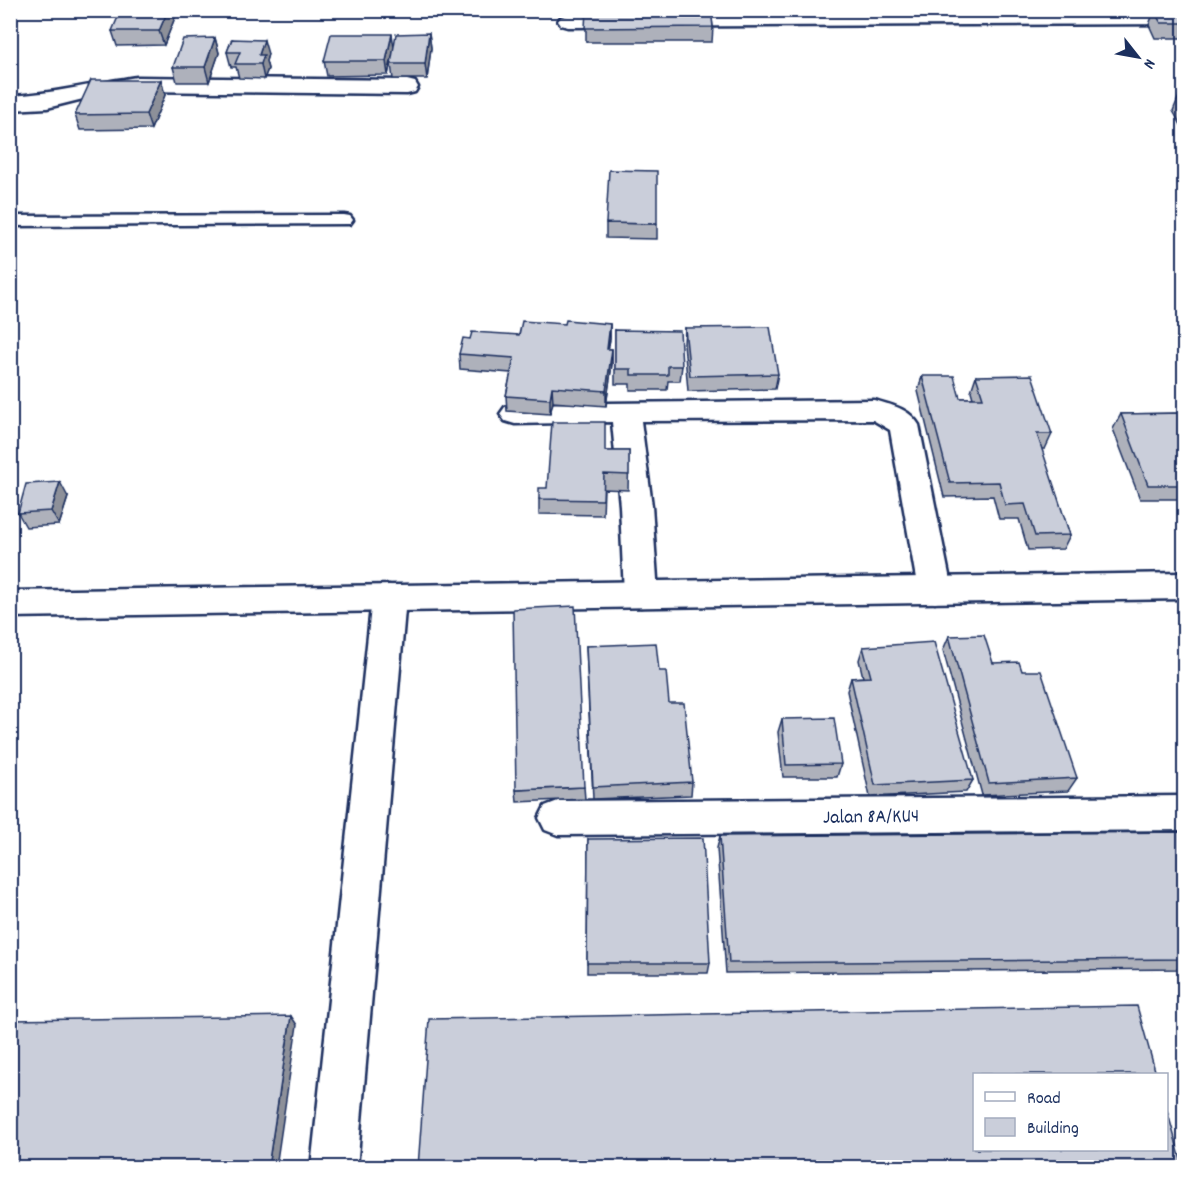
<svg xmlns="http://www.w3.org/2000/svg" width="1195" height="1178" viewBox="0 0 1195 1178" font-family="Dekko,sans-serif">
  <rect width="100%" height="100%" fill="#fff"/>
  <filter id="ink" filterUnits="userSpaceOnUse"><feTurbulence type="fractalNoise" baseFrequency=".0167" numOctaves="2"/><feDisplacementMap in="SourceGraphic" scale="12" xChannelSelector="R" yChannelSelector="G"/><feConvolveMatrix kernelMatrix="1 2 1 2 8 2 1 2 1" color-interpolation-filters="sRGB"/></filter>
  <g filter="url(#ink)">
    <g fill="none" stroke-linecap="round" stroke-linejoin="round">
      <g stroke="#1b2f5e" stroke-width="5">
        <path id="lane" d="M344,215L350,216L353,220L350,224L10,226V216Z"/>
      </g>
      <g stroke="#1b2f5e" stroke-width="5">
        <path id="street" d="M1184,12V24L568,27L561,25L558,21L561,17L568,15Z
          M137,77L407,80L415,82L418,87L415,92L407,94L137,91L87,98L47,108L10,110V96C53,94 94,83 137,77Z
          M874,400C891,405 909,408 919,425L952,590L947,599L935,603L923,599L918,590L890,430L873,420L641,421L652,506L658,594L653,603L641,607L629,603L624,594L620,506L612,422L515,424L505,421L500,414L505,407L515,404Z
          M389,585L401,589L406,598L357,1168H311L372,598L377,589Z
          M1184,796V830L558,835L545,830L539,818L545,806L558,801Z"/>
      </g>
      <g stroke="#1b2f5e" stroke-width="5">
        <path id="secondary" d="M1184,573V599L10,617V591Z"/>
      </g>
      <use href="#lane" fill="#fff" fill-rule="evenodd"/>
      <use href="#street" fill="#fff" fill-rule="evenodd"/>
      <use href="#secondary" fill="#fff" fill-rule="evenodd"/>
    </g>
    <path fill="#aeb1bb" stroke="#1b2f5e" stroke-width="1.5" d="M178,10L164,45L117,46L112,31Z
      M203,10H243V12L204,13Z
      M557,10H711L713,27L712,42H586V13H557Z
      M1185,10V38H1155L1149,25L1154,11Z
      M429,33L431,48L427,79H393L391,64L392,57L388,75L327,76L324,61L394,48Z
      M215,38L219,53L209,82H177L173,67Z
      M232,39L268,54L266,61L268,69L264,79L239,78L236,67H231L227,52Z
      M161,80L165,95L151,129L80,130L75,115Z
      M1179,96H1185V132L1173,111Z
      M606,223L657,224V239L606,238Z
      M565,324H610V339L608,349H612V364L606,406L553,402L550,414L507,411L506,396L511,373L460,369L459,354L470,339L519,335Z
      M685,328L778,374L775,389L688,391L684,343Z
      M615,330L682,366L680,381H668L667,390H630V384H615Z
      M922,376L960,398H973L971,391L976,376L1052,434L1045,449H1041L1070,535L1063,549L1028,550L1019,519H999L993,496L944,497L918,391Z
      M1185,413V499H1140L1113,429L1121,414Z
      M605,451H629L628,490L604,489L603,515L539,514V499L547,488Z
      M68,497L59,525L26,527L18,513Z
      M949,636L993,663L1022,671L1077,778L1068,791L982,795L943,650Z
      M586,646L659,671L692,782L691,795L593,799Z
      M863,647L973,780L966,792L870,797L847,691L851,678L863,677L859,660Z
      M782,719L841,764L837,777H783L778,732Z
      M584,787L585,799L517,802L516,790Z
      M1185,832V969L726,973L717,848L720,836Z
      M588,839L710,963L708,973H587Z"/>
    <path fill="#8d9099" stroke="#1b2f5e" stroke-width="1.5" d="M168,10H178L164,45L159,31Z
      M429,33L431,48L427,79L425,64Z
      M392,34L394,48L388,75L386,61Z
      M215,38L219,53L209,82L205,67Z
      M264,40L268,54L266,61L268,69L264,79L259,55Z
      M161,80L165,95L151,129L146,114Z
      M610,324V339L606,364L607,349Z
      M612,349V364L606,406V391Z
      M552,387L553,402L550,414V399Z
      M60,482L68,497L59,525L51,511Z
      M291,1016L297,1025L276,1167H268Z"/>
    <path fill="#caceda" stroke="#1b2f5e" stroke-width="1.5" d="M121,10H168L159,31H112Z
      M586,10H711L713,27L585,28Z
      M1154,11H1185V23H1161Z
      M429,33L425,64H391L396,34Z
      M331,34H392L386,61H324Z
      M215,38L205,67H173L183,39Z
      M232,39L264,40L259,55H264L261,64H235L240,52H227Z
      M91,80H161L146,114L75,115Z
      M1179,96H1185V106Z
      M609,170L657,171V224L606,223Z
      M566,320L610,324L607,349H612L606,391L552,387L550,399L506,396L514,358L459,354L463,338L470,339L472,332L519,335L522,321L565,324Z
      M770,327L778,374L690,376L685,328Z
      M615,330L680,331L682,366H668V375H631V369H615Z
      M1032,375L1052,434H1037L1070,535L1035,536L1025,504L1005,505L999,482L950,483L922,376H954L960,398H983L976,376Z
      M1185,413V485H1148L1121,414Z
      M552,422H605V451H629V475L604,474L603,500L539,499V488H547Z
      M60,482L51,511L18,513L26,484Z
      M575,606L584,787L516,790L513,609Z
      M984,635L993,663L1019,662L1022,671H1041L1077,778L989,783L949,636Z
      M934,642L973,780L875,785L851,678L871,677L863,647Z
      M656,643L659,671H666L669,703H684L692,782L593,787L586,646Z
      M834,718L841,764L786,765L782,719Z
      M1185,832V959L729,963L720,836Z
      M703,838L710,963H587L588,839Z
      M1137,1006L1156,1074H975V1149H1167V1110L1183,1167H418L429,1019Z
      M291,1016L268,1167H10V1020Z"/>
  </g>
  <g text-anchor="middle" stroke-width="4.5" stroke-linejoin="round" paint-order="stroke">
    <g font-size="20" fill="#1b2f5e" stroke="#fff">
      <text transform="translate(871 815) rotate(-1)" y="7">Jalan 8A/KU4</text>
    </g>
  </g>
  <rect width="1195" height="1178" fill="none" stroke="#fff" stroke-width="36"/>
  <rect x="18" y="18" width="1159" height="1142" fill="none" stroke="#1b2f5e" stroke-width="2" filter="url(#ink)"/>
  <rect x="973" y="1073" width="195" height="78" fill="#ffffff" stroke="#a4acbf" stroke-width="1.5"/>
  <rect x="985" y="1092" width="30" height="9" fill="#ffffff" stroke="#a4acbf" stroke-width="1.5"/>
  <text x="1027" y="1103" font-size="18" fill="#1b2f5e">Road</text>
  <rect x="985" y="1118" width="30" height="18" fill="#caceda" stroke="#a4acbf" stroke-width="1.5"/>
  <text x="1027" y="1133" font-size="18" fill="#1b2f5e">Building</text>
  <g transform="translate(1138 57) rotate(121)" stroke="#ffffff" stroke-width="4.5" paint-order="stroke">
  <path d="M0-4.5L10 22L0 15L-10 22Z" fill="#1b2f5e"/>
  <text y="-9" font-size="16" font-weight="bold" text-anchor="middle" fill="#1b2f5e">N</text>
  </g>
</svg>
